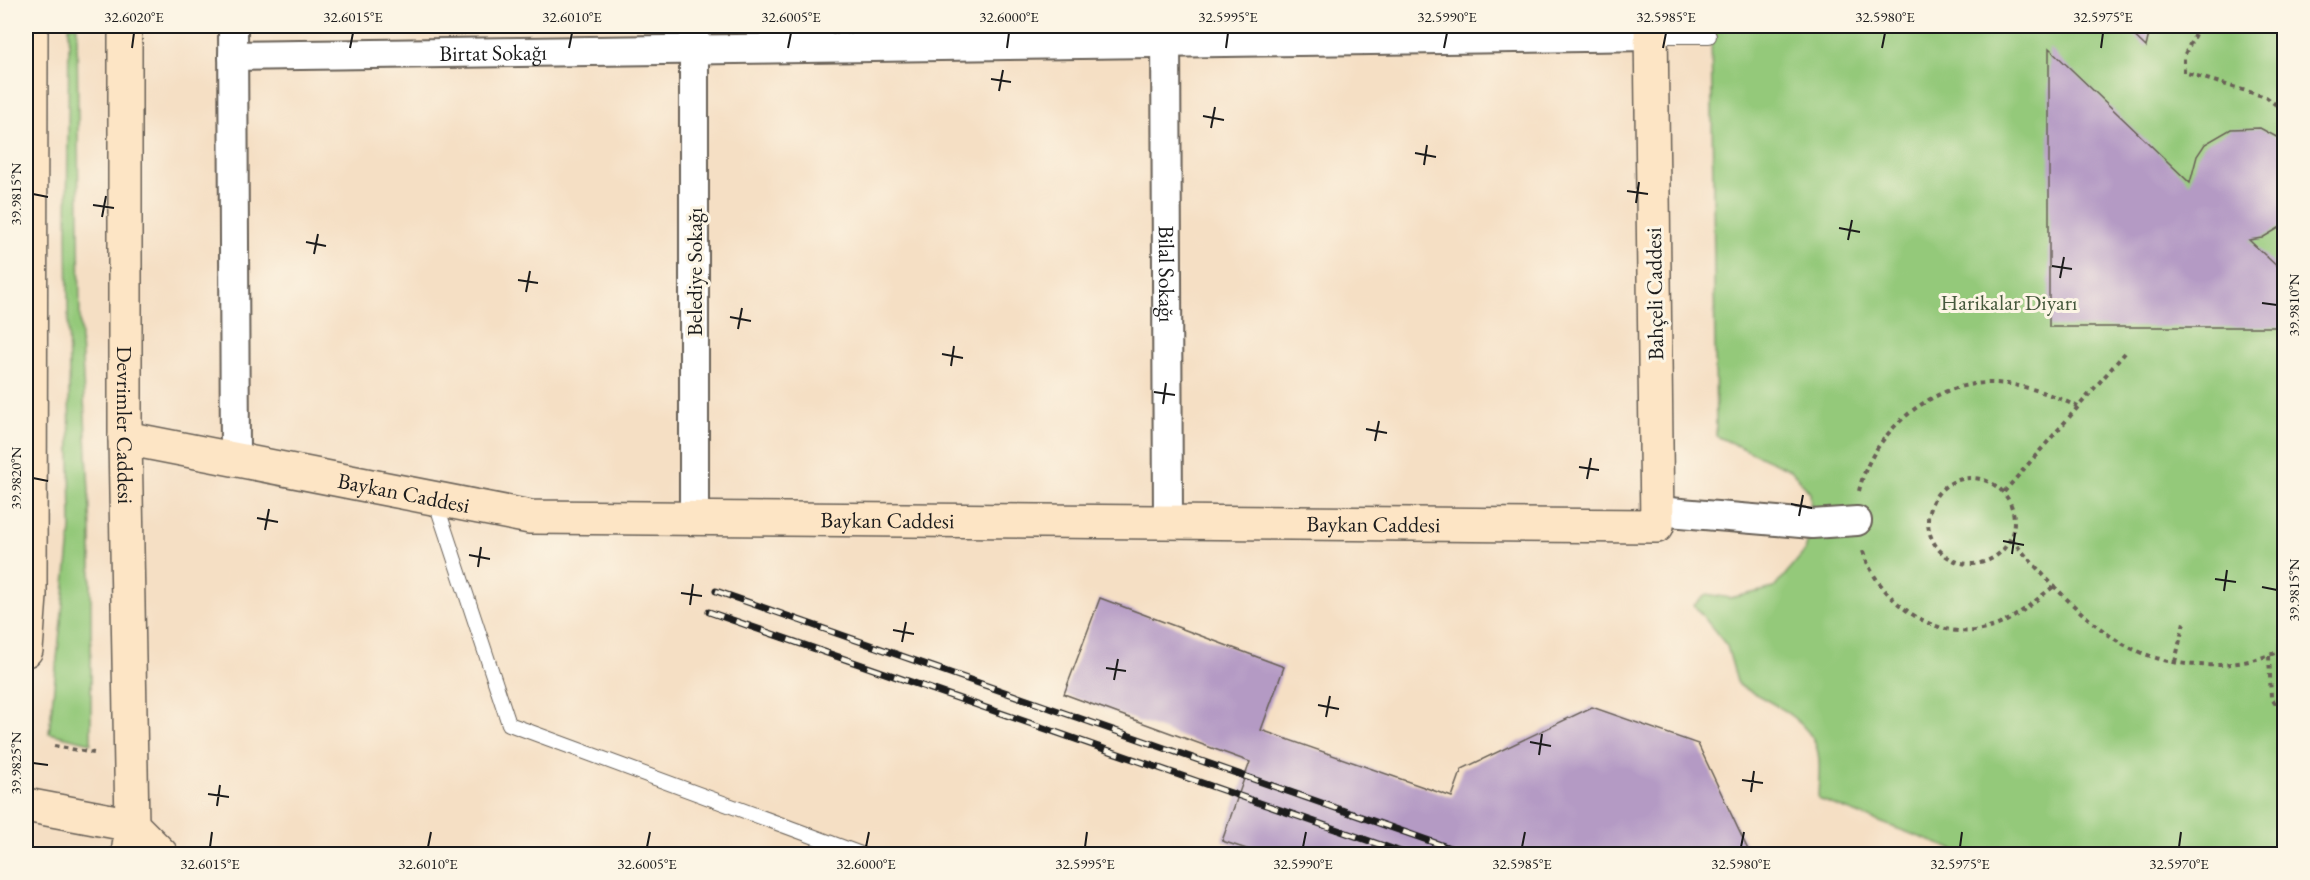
<svg xmlns="http://www.w3.org/2000/svg" width="2310" height="880" viewBox="0 0 2310 880" font-family="'EB Garamond',serif">
  <rect width="100%" height="100%" fill="#fcf5e5"/>
  <filter id="ink" filterUnits="userSpaceOnUse"><feTurbulence type="fractalNoise" baseFrequency=".0167" numOctaves="2"/><feDisplacementMap in="SourceGraphic" scale="12" xChannelSelector="R" yChannelSelector="G"/><feConvolveMatrix kernelMatrix="1 2 1 2 8 2 1 2 1" color-interpolation-filters="sRGB"/></filter>
  <filter id="wash" filterUnits="userSpaceOnUse"><feTurbulence type="fractalNoise" baseFrequency=".008" numOctaves="4" result="noise"/><feDisplacementMap in="SourceGraphic" scale="24" xChannelSelector="R" yChannelSelector="G"/><feGaussianBlur stdDeviation="1.35" result="paint"/><feColorMatrix in="noise" values="0 0 0 0 0 0 0 0 0 0 0 0 0 0 0 0 0 1.4 0 .05"/><feComposite in="paint" operator="in"/></filter>
  <g filter="url(#wash)">
    <rect width="100%" height="100%" fill="#f5dfc4"/>
    <path fill="#94c97a" stroke="#58724b" stroke-width="1.5" d="M69,26H77L80,321L91,530V743L49,733L71,529L67,236Z
      M1711,26H2284V854H1965L1818,799C1818,780 1823,756 1813,739C1798,714 1763,698 1738,685L1727,646L1694,605L1707,594L1730,598L1774,588L1805,551L1812,524L1810,493L1791,470L1716,436Z"/>
    <g id="blocks">
      <path fill="#b49ac4" d="M2124,26H2151L2146,47Z
        M2049,48L2190,183L2197,156L2205,144L2231,129L2260,128L2284,141V225L2262,238L2249,240L2284,273V327H2049Z
        M1100,598L1284,667L1261,730L1452,797L1462,769L1592,707L1698,744L1750,854H1262L1222,841L1250,762L1064,694Z"/>
    </g>
  </g>
  <g filter="url(#ink)">
    <use href="#blocks" fill-opacity="0" stroke="#686057" stroke-width="1.5"/>
    <g fill="none" stroke-linecap="round" stroke-linejoin="round">
      <g stroke="#686057" stroke-width="16">
        <path id="lane" d="M1651,36H1709
          M435,500L509,724L861,854"/>
      </g>
      <g stroke="#686057" stroke-width="32">
        <g id="street">
          <path d="M233,26L235,459"/>
          <path d="M694,26V518"/>
          <path id="s1" d="M1166,26L1168,522"/>
          <path id="s2" d="M233,56L1651,36"/>
          <path d="M1657,511L1812,524L1857,521"/>
        </g>
      </g>
      <g stroke="#686057" stroke-width="36">
        <g id="secondary">
          <path id="s3" d="M125,26V438L132,825L128,854"/>
          <path id="s4" d="M125,438L530,517L1657,526L1651,26"/>
          <path d="M26,650L30,596L31,26"/>
          <path d="M26,805L132,825"/>
          <path d="M132,825L161,854"/>
        </g>
      </g>
      <path stroke="#686057" stroke-width="4" stroke-dasharray="4.5 4.5" stroke-linecap="butt" d="M2199,26L2184,56V72L2266,97L2284,111
        M1928 521a43 43 0 1 1 86 0a43 43 0 1 1-86 0Z
        M1859,491C1871,435 1927,385 1986,383C2018,382 2049,393 2078,407
        M2004,492L2125,353
        M2011,539C2041,573 2072,608 2109,635C2159,671 2231,674 2284,649
        M1863,551C1878,601 1939,646 1992,627C2015,620 2034,601 2053,587
        M2269,656L2271,697L2284,717
        M2175,662L2184,622
        M54,746L94,753"/>
      <use href="#lane" stroke="#fff" stroke-width="14"/>
      <use href="#street" stroke="#fff" stroke-width="28"/>
      <use href="#secondary" stroke="#fde5c5" stroke-width="33"/>
      <g stroke="#1c1c1c" stroke-width="7">
        <path id="rail" d="M716,591L1467,854
          M709,612L1407,854"/>
      </g>
      <use href="#rail" stroke="#fcf5e5" stroke-width="4.5" stroke-dasharray="14" stroke-linecap="butt"/>
    </g>
  </g>
  <path fill="none" stroke="#1c1c1c" stroke-width="2" d="M132,48L134,33M350,48L353,33M569,48L572,33M788,48L791,33M1007,48L1009,33M1226,48L1228,33M1444,48L1447,33M1663,48L1666,33M1882,48L1885,33M2101,48L2103,33M991,79L1011,82M999,91L1003,70M1203,116L1224,120M1211,128L1215,107M1415,153L1436,157M1424,165L1427,145M1627,191L1648,194M33,194L48,197M1636,203L1639,182M93,205L114,208M102,217L106,196M1839,228L1860,232M1848,240L1852,220M306,242L326,246M314,254L318,234M2052,266L2072,269M2060,278L2064,257M518,280L538,283M526,292L530,271M2262,303L2277,305M730,317L751,321M738,329L742,308M942,354L963,358M951,366L954,346M1154,392L1175,395M1163,404L1166,383M1366,429L1387,433M1375,441L1379,421M1579,467L1599,470M33,478L48,481M1587,479L1591,458M1791,504L1812,508M1799,516L1803,495M257,518L278,522M265,530L269,509M2003,541L2024,545M2012,554L2015,533M469,555L490,559M478,567L481,547M2215,579L2236,582M2262,587L2277,590M2224,591L2227,570M681,593L702,596M690,605L693,584M893,630L914,634M902,642L906,622M1106,668L1126,671M1114,680L1118,659M1318,705L1339,709M1326,717L1330,696M1530,742L1551,746M1539,755L1542,734M33,763L48,765M1742,780L1763,783M1751,792L1754,771M208,794L229,797M217,806L220,785M210,847L212,832M428,847L431,832M647,847L650,832M866,847L869,832M1085,847L1087,832M1303,847L1306,832M1522,847L1525,832M1741,847L1744,832M1960,847L1962,832M2179,847L2181,832"/>
  <g text-anchor="middle" stroke-width="6" stroke-linejoin="round" paint-order="stroke">
    <g font-size="22" fill="#1c1c1c" stroke="#fcf5e5">
      <text dy="8" stroke="none"><textPath href="#s2" startOffset="260">Birtat Sokağı</textPath></text>
      <text transform="translate(694 272) rotate(-90)" y="8">Belediye Sokağı</text>
      <text dy="8" stroke="none"><textPath href="#s1" startOffset="248">Bilal Sokağı</textPath></text>
      <text transform="translate(1654 294) rotate(-91)" y="8">Bahçeli Caddesi</text>
      <text dy="8" stroke="none"><textPath href="#s3" startOffset="399">Devrimler Caddesi</textPath></text>
      <text dy="8" stroke="none"><textPath href="#s4" startOffset="284">Baykan Caddesi</textPath></text>
      <text dy="8" stroke="none"><textPath href="#s4" startOffset="770">Baykan Caddesi</textPath></text>
      <text dy="8" stroke="none"><textPath href="#s4" startOffset="1256">Baykan Caddesi</textPath></text>
    </g>
    <g font-size="22" fill="#46593d" stroke="#fcf5e5">
      <text x="2009" y="310">Harikalar Diyarı</text>
    </g>
  </g>
  <rect width="2310" height="880" fill="none" stroke="#fcf5e5" stroke-width="66"/>
  <rect x="33" y="33" width="2244" height="814" fill="none" stroke="#1c1c1c" stroke-width="2"/>
  <g font-size="15" text-anchor="middle" fill="#1c1c1c">
    <text x="134" y="22">32.6020°E</text>
    <text x="353" y="22">32.6015°E</text>
    <text x="572" y="22">32.6010°E</text>
    <text x="791" y="22">32.6005°E</text>
    <text x="1009" y="22">32.6000°E</text>
    <text x="1228" y="22">32.5995°E</text>
    <text x="1447" y="22">32.5990°E</text>
    <text x="1666" y="22">32.5985°E</text>
    <text x="1885" y="22">32.5980°E</text>
    <text x="2103" y="22">32.5975°E</text>
    <text transform="translate(16 194) rotate(-90)" y="5">39.9815°N</text>
    <text transform="translate(2294 305) rotate(-90)" y="5">39.9810°N</text>
    <text transform="translate(16 478) rotate(-90)" y="5">39.9820°N</text>
    <text transform="translate(2294 590) rotate(-90)" y="5">39.9815°N</text>
    <text transform="translate(16 763) rotate(-90)" y="5">39.9825°N</text>
    <text x="210" y="869">32.6015°E</text>
    <text x="428" y="869">32.6010°E</text>
    <text x="647" y="869">32.6005°E</text>
    <text x="866" y="869">32.6000°E</text>
    <text x="1085" y="869">32.5995°E</text>
    <text x="1303" y="869">32.5990°E</text>
    <text x="1522" y="869">32.5985°E</text>
    <text x="1741" y="869">32.5980°E</text>
    <text x="1960" y="869">32.5975°E</text>
    <text x="2179" y="869">32.5970°E</text>
  </g>
</svg>
